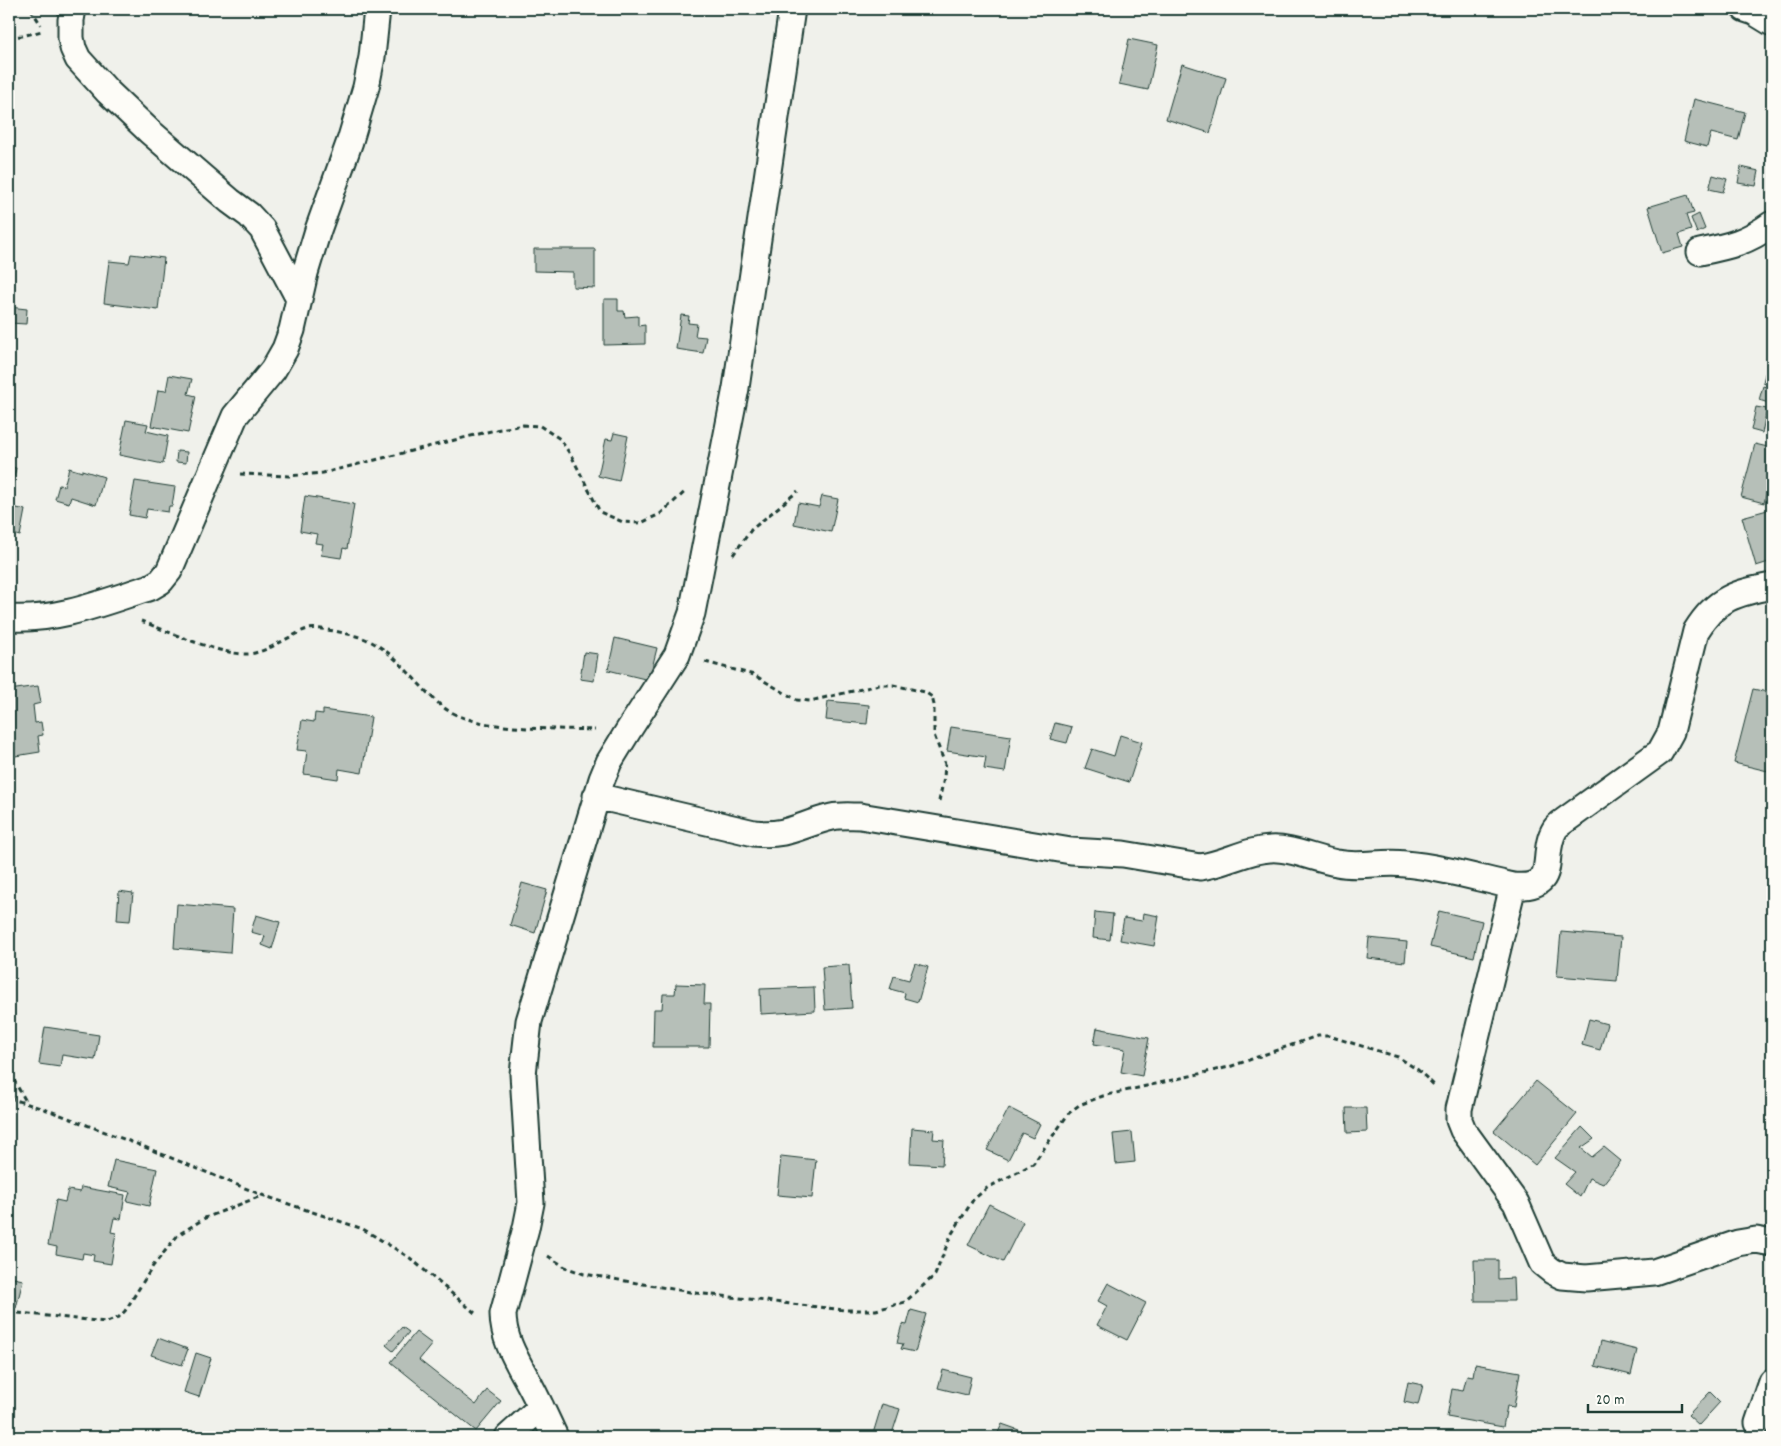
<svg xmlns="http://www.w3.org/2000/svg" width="1781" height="1446" viewBox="0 0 1781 1446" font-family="Dekko,sans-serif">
  <rect width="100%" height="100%" fill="#f0f1eb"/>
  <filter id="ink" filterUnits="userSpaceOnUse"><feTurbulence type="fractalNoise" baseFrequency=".02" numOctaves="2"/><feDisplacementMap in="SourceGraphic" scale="10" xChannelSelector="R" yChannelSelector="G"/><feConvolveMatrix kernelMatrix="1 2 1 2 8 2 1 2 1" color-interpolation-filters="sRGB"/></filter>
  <g filter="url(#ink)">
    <path fill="#b6bfb8" stroke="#1f3d34" d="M1129,39L1158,45L1148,90L1119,84Z
      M1182,64L1226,78L1210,133L1166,119Z
      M1694,99L1745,112L1738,140L1711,133L1707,147L1684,141Z
      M1741,167L1759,171L1756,186L1738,183Z
      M1713,175L1727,179L1723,192L1709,189Z
      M1688,195L1694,213L1686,215L1691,230L1679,234L1683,247L1662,253L1648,207Z
      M1699,214L1705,229L1697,233L1691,218Z
      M534,249H595V288L573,287V272L534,271Z
      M131,254L164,258L158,310L104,303L109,261L129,263Z
      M604,299H618V311H624L625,317L638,316V326L645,325V344L604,345Z
      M9,307L27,309L26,324L9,323Z
      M681,315L689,316L688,323L697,324L695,336L706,337L703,353L676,349Z
      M1769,359L1772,360V385L1763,382Z
      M169,375L192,379L188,394L196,396L188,433L151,426L158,390L166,391Z
      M1763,386L1772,389V404L1759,400Z
      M1756,407L1767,409L1762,433L1751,430Z
      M126,420L148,424L146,431L168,436L163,464L119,455Z
      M614,433L628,436L619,481L598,476L606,439L612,440Z
      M1755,444L1772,448V471L1764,503L1741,497Z
      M177,451L187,452L186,463L176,462Z
      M9,467L16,468L9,501Z
      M69,468L82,472V470L104,477L96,505L71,497L69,503L55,499L59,485L64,486Z
      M135,481L175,487L172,506H169L168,512L147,509L145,518L129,515Z
      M305,496L354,504L347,549L343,548L341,558L321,555L323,544L315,543L317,534L300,531Z
      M822,496L838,499L831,532L794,524L798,503L819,507Z
      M9,506L25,510L20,536L9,533Z
      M1771,509L1772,561L1756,566L1742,517Z
      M615,638L657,648L649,680L608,670Z
      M584,652L598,654L594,681L580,679Z
      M38,686L41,703L33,705L35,723L41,722L43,735L38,736L40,752L9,757V690Z
      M1753,689L1772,693V772L1734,763Z
      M828,701L869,705L867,724L826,720Z
      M323,710L371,717L362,773L339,769L338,779L304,774L307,751L297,750L302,720L314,722L315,713L323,714Z
      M1055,723L1072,727L1067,743L1050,739Z
      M951,727L1011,736L1005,772L984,769L986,757L947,751Z
      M1120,735L1142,742L1129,782L1085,768L1092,749L1114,756Z
      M522,883L547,890L535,933L510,925Z
      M119,891L133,893L130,921L117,920Z
      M177,904L233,909L230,953L174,948Z
      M1439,911L1482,921L1474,957L1430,947Z
      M1095,912L1113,914L1110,940L1093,938Z
      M1143,913L1159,916L1154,946L1120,940L1124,918L1142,921Z
      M256,915L280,922L272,949L262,945L265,936L251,932Z
      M1561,932L1621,937L1617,981L1557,976Z
      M1369,938L1407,942L1405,962L1367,958Z
      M915,963L928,967L918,1002L904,998L905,993L890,989L894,976L909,980Z
      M849,965L852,1008L825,1010L822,967Z
      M676,984L705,985L704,1004H710L709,1047H653L654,1009H662L663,994H675Z
      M814,987L815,1011L761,1014L760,989Z
      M1589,1019L1607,1024L1600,1050L1582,1045Z
      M45,1027L99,1035L95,1060L62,1055L60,1067L39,1064Z
      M1097,1028L1149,1038L1142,1076L1121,1072L1125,1049L1094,1044Z
      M1536,1081L1577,1114L1535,1165L1494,1131Z
      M1009,1108L1040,1124L1033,1138L1022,1133L1008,1160L987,1150Z
      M1346,1108H1366L1367,1132L1347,1133Z
      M1582,1127L1594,1139L1581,1148L1592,1157L1604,1147L1621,1161L1603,1184L1589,1178L1580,1197L1564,1184L1575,1172L1555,1158Z
      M912,1128L934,1130L933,1139L944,1140L942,1165L910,1163Z
      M1132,1132L1135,1162L1116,1164L1113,1134Z
      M781,1156L816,1160L812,1198L777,1195Z
      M114,1160L157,1169L149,1206L127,1201L130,1192L108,1187Z
      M81,1187L125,1195L121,1219L114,1218L111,1232L116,1233L111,1264L93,1261L94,1255L83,1253L82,1259L56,1254L57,1247L48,1245L56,1200L65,1202L68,1190L80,1192Z
      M989,1204L1023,1222L1003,1262L968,1245Z
      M1474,1260H1498V1279L1513,1278L1514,1301H1475Z
      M9,1277L23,1280L16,1308L9,1306Z
      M1108,1283L1146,1303L1127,1340L1097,1325L1107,1306L1098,1301Z
      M911,1310L926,1314L915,1352L901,1349L903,1344L897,1343L902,1324L907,1325Z
      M402,1327L409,1332L393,1351L386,1345Z
      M416,1332L432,1344L419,1360L476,1405L487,1390L501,1401L476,1431L391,1362Z
      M158,1338L188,1349L182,1365L151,1355Z
      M1601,1341L1637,1350L1631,1375L1595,1366Z
      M196,1353L211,1358L199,1397L184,1392Z
      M1475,1364L1520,1372L1514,1407L1507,1406L1503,1427L1447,1417L1452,1389L1463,1391L1467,1375L1473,1376Z
      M943,1370L971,1377L967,1395L938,1388Z
      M1408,1382L1423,1385L1418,1405L1404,1402Z
      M1710,1392L1720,1402L1699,1425L1688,1415Z
      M882,1404L900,1409L891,1437H872Z
      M1002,1424L1019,1430L1016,1437H996Z
      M329,1431L338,1437H325Z"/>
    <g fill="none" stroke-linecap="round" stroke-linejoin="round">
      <g stroke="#1f3d34" stroke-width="29">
        <path id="street" d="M73,9L71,20V38L73,48L78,59L108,92L149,131L230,201L249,215L262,229L299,299
          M1745,9L1754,12L1772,23
          M1700,252C1730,246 1747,242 1772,224
          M9,618C59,621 104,602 151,587L161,581L169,571L235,416L273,370L285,349L292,330L305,273L318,230L350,141L366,87L372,57L377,9
          M596,796L754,833C788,837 801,824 832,817C841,815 850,816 860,816L1071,851L1123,854L1200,867C1224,864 1246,850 1270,849C1289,847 1317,860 1337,863C1359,868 1382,861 1405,864C1441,867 1477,878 1513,886C1562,890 1539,854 1555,829C1557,826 1561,823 1564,821L1660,752L1671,732L1696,631C1716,598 1736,593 1772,586
          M1513,886L1459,1109V1120L1463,1130L1516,1203L1542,1263L1552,1271L1562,1276L1586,1278L1654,1272L1738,1243L1756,1240L1772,1243
          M1758,1423L1772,1382
          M508,1437L541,1407
          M555,1437C547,1420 540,1404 531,1387C519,1364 503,1341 503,1314L526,1228L531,1203L523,1074L529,1021L602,779L609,762L628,731L677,655L692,613L736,388L792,9"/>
      </g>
      <path stroke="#1f3d34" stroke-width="3" stroke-dasharray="5 4" stroke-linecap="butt" d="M31,9L41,25
        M9,37L22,36L42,31
        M240,474L289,476L323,473L495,430L523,425L540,426L560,439L572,457L600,512L623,522L641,523L660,514L686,491
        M733,555L751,530L798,491
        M141,621C167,631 222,656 249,654C265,652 280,642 294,635C298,633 303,630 308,629C320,627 344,633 356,636C393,645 415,685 443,707C475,732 554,728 595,730
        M705,662L754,675L797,700L810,701L879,685H893L925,692L932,697L934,705V735L945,764L944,778L939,801
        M9,1072L27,1103
        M9,1098L50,1111L142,1146L262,1195L363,1229L410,1258L475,1313
        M548,1256L565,1267L584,1274L696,1293L844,1310H876L905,1302L935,1275L951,1235L973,1200L987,1188L1033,1164L1069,1113L1079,1105L1103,1096L1229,1067L1317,1036H1329L1398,1057L1418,1070L1435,1086
        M9,1312L107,1322L118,1318L125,1311L153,1266L178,1235L205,1218L261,1196"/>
      <use href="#street" stroke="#fdfcf7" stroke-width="25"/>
    </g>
  </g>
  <rect width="1781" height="1446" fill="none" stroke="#fdfcf7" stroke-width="30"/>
  <rect x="15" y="15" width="1751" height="1416" fill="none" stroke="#1f3d34" stroke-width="2" filter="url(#ink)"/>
  <path d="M1588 1404v8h94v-8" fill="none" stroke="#1f3d34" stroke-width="2.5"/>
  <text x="1596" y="1404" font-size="15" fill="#1f3d34" stroke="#fdfcf7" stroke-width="4" paint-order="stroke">20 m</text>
</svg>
